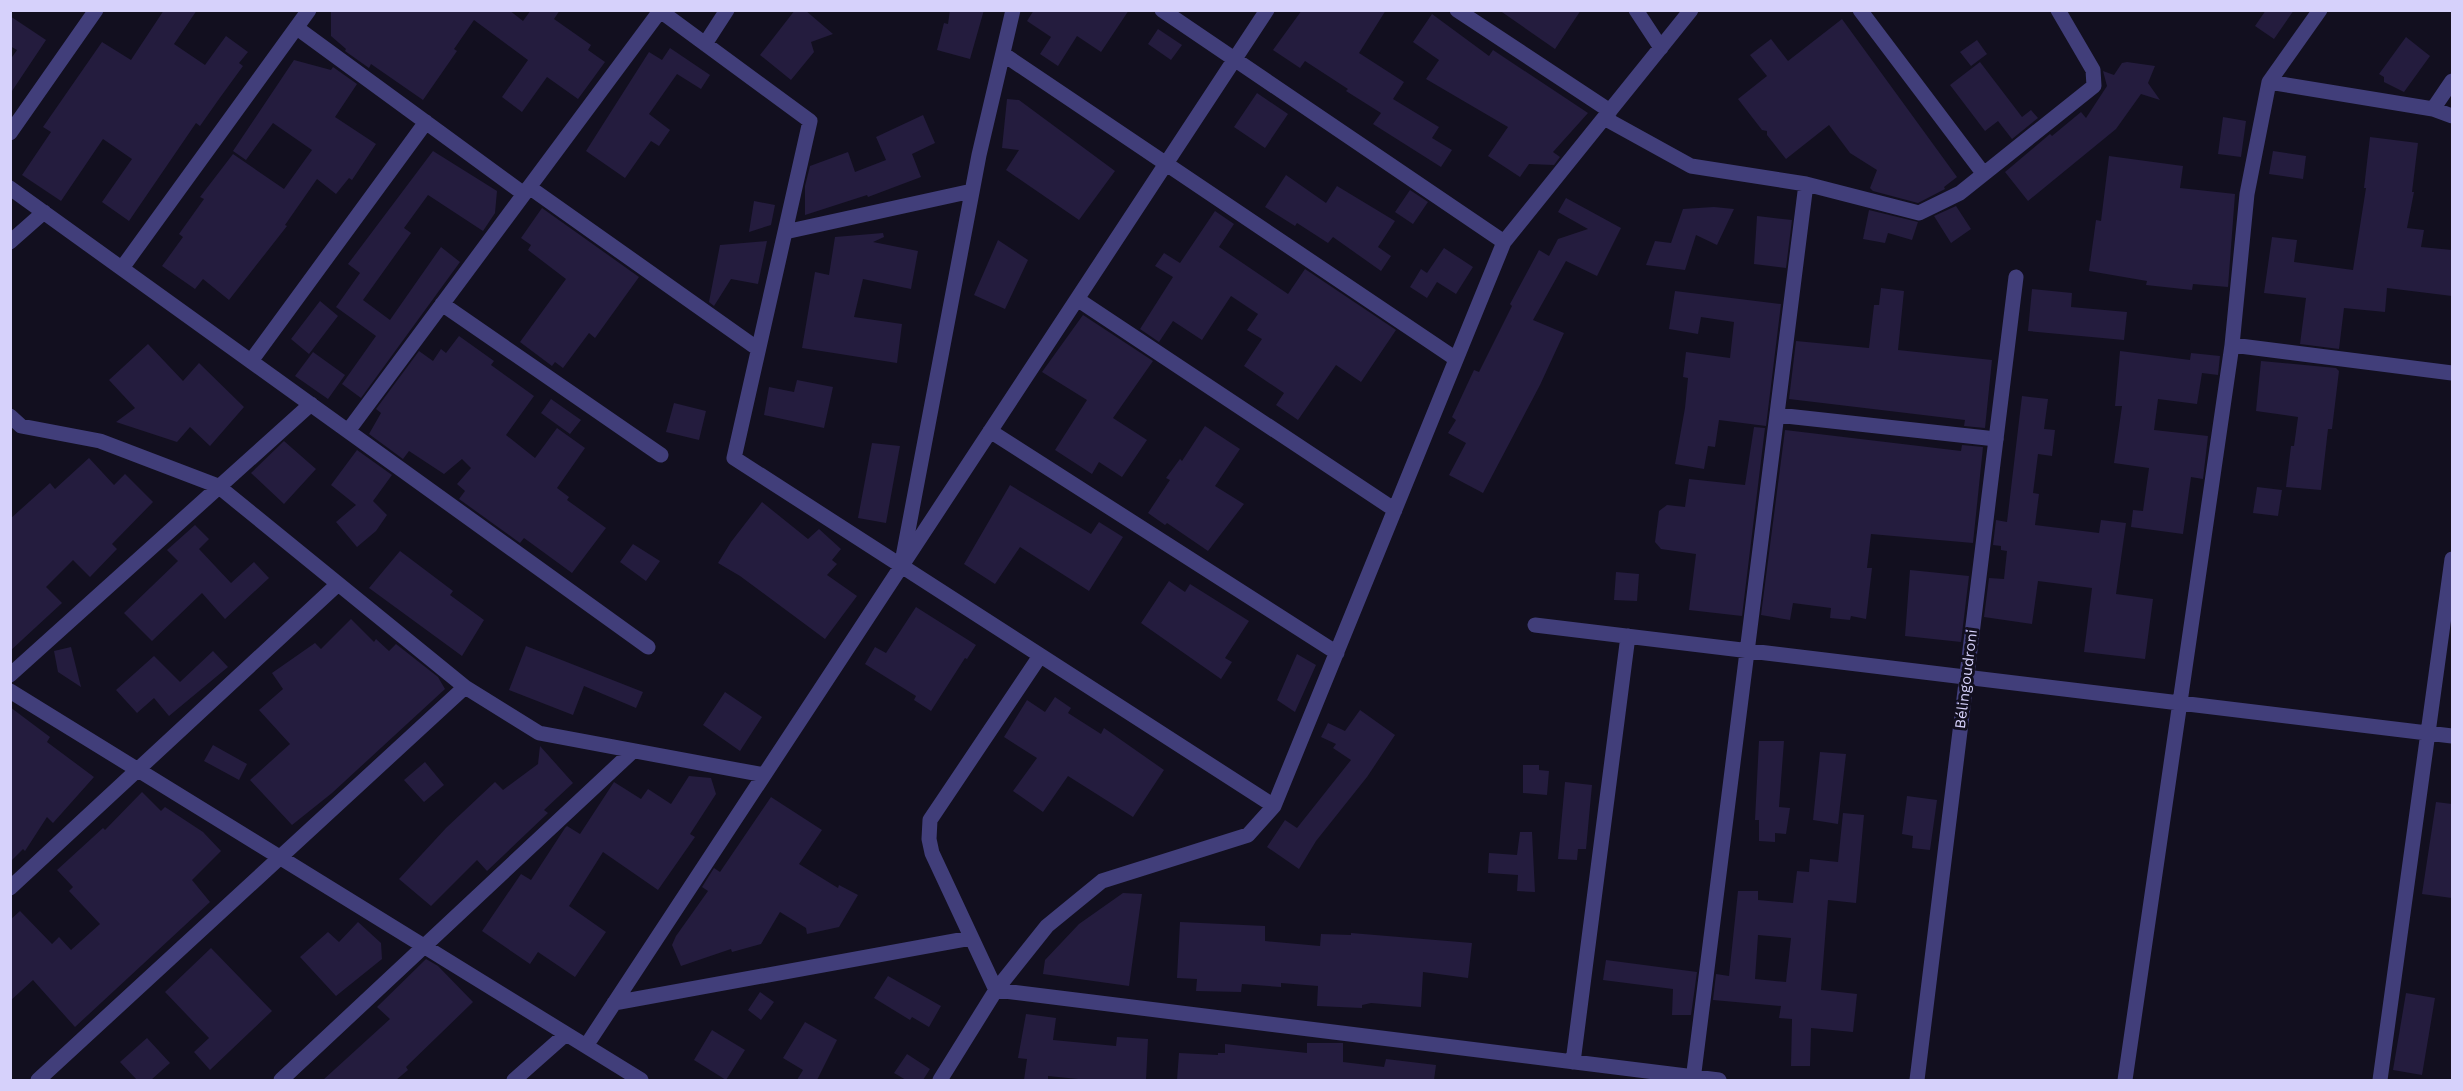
<svg xmlns="http://www.w3.org/2000/svg" width="2463" height="1091" viewBox="0 0 2463 1091" font-family="'Work Sans',sans-serif">
  <rect width="100%" height="100%" fill="#120f1f"/>
  <path fill="#241c3e" fill-rule="evenodd" d="M164,10H197L174,44L205,65L226,36L248,52L239,63L243,66L219,99L200,126L196,123L129,221L102,202L132,159L103,139L61,201L22,175L51,132L43,127L102,42L131,60Z
    M331,10H509L523,21L531,10H560L554,19L591,45L588,50L605,62L578,99L547,77L522,112L502,97L528,60L474,20L454,49L457,51L423,100L371,64L369,68L345,51L346,49L331,36Z
    M795,10H805L833,34L811,42L814,52L791,80L760,55Z
    M950,10H984L970,59L937,50L944,23L948,24Z
    M1034,10H1129L1101,52L1077,36L1058,66L1040,54L1051,37L1027,21Z
    M1302,10H1386L1359,53L1404,82L1393,99L1439,127L1432,138L1452,150L1441,167L1373,124L1381,113L1346,91L1348,89L1305,61L1300,68L1273,50Z
    M1499,10H1581L1555,49Z
    M2266,10H2294L2274,39L2255,26Z
    M1432,14L1489,56L1493,50L1588,113L1553,152L1560,157L1554,165L1529,164L1520,177L1488,156L1508,127L1426,79L1439,60L1413,42Z
    M10,16L46,40L10,94V60L17,50L10,46Z
    M1842,19L1957,177L1944,187L1945,189L1918,203L1873,191L1870,188L1877,170L1850,153L1829,125L1786,159L1767,135V131L1762,130L1738,99L1767,76L1750,55L1771,39L1788,61Z
    M1158,29L1182,45L1171,60L1148,44Z
    M2406,37L2430,56L2404,92L2384,82V77L2379,74Z
    M1977,40L1987,54L1971,66L1960,52Z
    M670,48L710,75L701,89L677,74L649,114L670,130L659,146L651,141L625,178L586,151L649,52L662,60Z
    M294,60L331,70L333,67L357,84L335,117L376,144L352,180L349,178L336,194L317,179L285,225L287,226L229,300L203,279L195,289L162,266L183,237L179,234L204,199L200,197L233,154L284,189L312,150L273,123L246,160L233,151Z
    M1980,62L2022,117L2031,110L2038,118L2012,139L1998,121L1985,131L1950,85Z
    M2127,62L2155,66L2148,83L2160,100L2141,94L2116,129L2028,201L2005,172L2050,134L2052,136L2081,112L2086,118L2107,86L2103,71L2114,75L2122,63Z
    M1257,93L1288,114L1265,148L1234,127Z
    M1007,99L1019,100L1115,171L1079,220L1006,170L1019,150L1002,148Z
    M923,115L935,143L912,154L921,177L868,197L867,195L805,215V186L810,166L848,152L855,172L886,160L876,137Z
    M2223,117L2246,121L2241,157L2218,154Z
    M2370,137L2418,143L2412,192H2414L2407,228L2424,230L2421,247L2452,250V296L2387,288L2385,312L2344,308L2339,349L2300,344L2306,298L2264,293L2272,237L2297,240L2294,262L2353,270L2366,188H2364Z
    M433,151L497,191L495,213L483,231L428,195L404,228L411,233L363,300L390,320L441,247L460,262L361,398L342,384L376,336L336,307L360,273L348,264Z
    M2273,151L2306,156L2303,179L2269,174Z
    M2109,156L2183,166L2180,188L2235,194L2228,287L2193,284L2192,290L2146,285L2147,281L2089,271L2096,220L2101,221Z
    M1286,175L1326,203L1337,186L1395,221L1378,247L1391,256L1381,271L1333,237L1328,243L1297,223L1295,226L1265,207Z
    M1410,190L1428,202L1413,224L1395,212Z
    M1566,198L1621,228L1597,276L1566,261L1533,320L1564,333L1540,385L1483,493L1449,475L1466,443L1448,433L1456,420L1452,417L1474,370L1479,372L1512,306L1510,304L1539,250L1549,256L1558,239L1588,229L1558,212Z
    M754,201L775,205L771,225L749,232Z
    M1956,206L1971,229L1951,243L1934,216Z
    M1714,207L1734,209L1717,245L1696,235L1685,270L1646,265L1655,241L1671,243L1683,209Z
    M542,208L639,277L595,338L589,333L563,368L555,362L552,366L520,342L566,279L528,250L531,245L521,238Z
    M1869,210L1918,222L1912,240L1888,233L1885,243L1863,239Z
    M1215,211L1234,224L1219,247L1288,294L1305,269L1396,330L1361,382L1336,365L1298,420L1276,405L1284,393L1244,366L1262,339L1247,330L1258,314L1231,296L1202,340L1173,321L1159,342L1140,329L1173,277L1155,266L1164,253L1180,263Z
    M1757,216L1792,220L1786,268L1754,264Z
    M883,233L884,237L873,242L918,251L911,289L863,279L854,317L902,324L897,363L802,348L815,272L829,275L835,237Z
    M998,240L1028,260L1005,309L974,295Z
    M767,241L758,284L731,279L714,306L709,302L720,245Z
    M1444,248L1473,267L1456,294L1437,282L1427,298L1410,287L1421,269L1427,273Z
    M1881,288L1904,291L1898,350L1992,360L1985,428L1964,426L1965,420L1789,399L1796,341L1869,348L1874,305H1879Z
    M2032,289L2072,293L2071,307L2127,312L2124,340L2028,331Z
    M1675,291L1781,304L1766,426L1719,420L1715,447L1708,446L1704,469L1675,464L1685,408L1688,378L1683,377L1686,352L1730,358L1734,322L1701,317L1698,334L1669,329Z
    M320,301L338,316L309,354L291,339Z
    M1083,315L1153,361L1113,418L1147,440L1122,477L1099,462L1092,474L1055,450L1087,400L1042,372Z
    M459,336L494,361L491,365L534,396L506,435L535,458L557,428L585,448L557,488L569,497L567,500L606,528L572,573L524,538L520,543L459,499L465,491L457,484L471,468L462,459L444,474L409,451L403,459L369,434L381,413L376,409L419,351L433,361L441,349L446,353Z
    M148,344L183,381L199,363L244,407L210,446L190,427L177,442L116,422L135,408L109,380Z
    M2120,351L2190,360L2191,353L2220,356L2218,375L2202,373L2197,404L2158,399L2154,430L2208,436L2203,479L2191,477L2183,534L2131,527L2133,510L2143,511L2149,468L2114,463L2122,406H2115Z
    M313,352L345,375L328,399L295,376Z
    M2261,361L2336,368L2339,371L2332,429H2328L2321,490L2286,487L2291,446H2294L2298,417L2256,411Z
    M797,380L833,387L824,428L764,415L769,387L794,392Z
    M2022,396L2048,399L2044,429L2055,430L2052,456L2038,454L2033,493L2039,494L2035,525L2099,533L2101,520L2126,523L2116,594L2153,599L2145,659L2084,652L2092,588L2038,581L2032,624L1984,617L1989,578L2004,579L2007,551L2001,550V546L1993,545L1996,520L2007,522Z
    M551,399L581,420L570,434L541,413Z
    M674,403L706,411L699,440L666,432Z
    M1205,426L1240,449L1215,486L1244,504L1208,551L1167,523L1165,525L1148,513L1170,480L1166,478L1180,459L1182,461Z
    M1754,427L1765,428L1742,616L1689,610L1696,554L1661,549L1655,542L1659,511L1667,505L1685,507L1689,479L1745,485Z
    M1785,430L1961,451L1962,445L1983,447L1973,543L1871,534L1867,568H1872L1866,619L1851,616L1850,620L1830,618L1831,608L1793,603L1790,620L1761,615Z
    M284,441L316,469L284,504L251,473Z
    M872,443L900,446L886,523L858,518Z
    M357,450L392,475L373,501L387,515L376,531L357,547L336,522L356,505L331,485Z
    M89,458L114,485L125,474L153,502L112,544L117,549L90,577L73,560L46,587L62,603L10,651V519L50,483L55,489Z
    M1010,485L1091,534L1099,522L1123,537L1089,591L1020,547L995,584L964,564Z
    M2257,487L2282,490L2278,516L2253,513Z
    M762,502L808,539L819,529L841,549L832,560L837,564L827,575L857,596L825,639L740,576L718,563L731,542Z
    M195,525L209,539L199,549L231,583L254,562L269,578L225,619L202,593L152,641L124,613L178,561L167,550Z
    M633,544L660,561L646,581L620,562Z
    M400,551L453,591L450,595L484,620L462,656L369,588Z
    M1910,570L1969,576L1961,642L1905,636Z
    M1616,572L1639,574L1637,601L1614,600Z
    M1169,581L1185,592L1190,584L1249,621L1225,658L1232,662L1221,679L1141,623Z
    M916,607L976,645L967,659L965,658L931,711L914,700L916,696L865,664L875,647L886,653Z
    M351,619L374,642L376,639L389,651L396,644L438,677L445,689L332,793L292,825L250,780L290,744L259,710L283,689L272,673L315,643L321,649Z
    M526,646L643,692L636,708L584,686L573,715L509,690Z
    M71,647L81,687L58,672L54,651Z
    M213,651L228,667L169,716L154,698L137,713L116,690L154,656L180,682Z
    M1297,654L1316,665L1295,712L1277,700Z
    M725,692L762,717L740,751L703,725Z
    M1055,697L1071,708L1068,713L1101,734L1104,728L1164,770L1133,817L1068,776L1043,812L1013,791L1037,758L1004,737L1027,700L1045,712Z
    M10,707L50,737L47,742L94,777L53,823L47,817L25,851L23,849L10,862Z
    M1360,710L1395,735L1367,777L1316,841L1299,869L1267,847L1285,820L1297,828L1351,760L1333,748L1336,744L1321,737L1328,723L1345,731Z
    M1759,741H1784L1779,807L1790,808L1786,834L1775,833V842L1759,841V820H1755Z
    M213,745L247,764L239,780L204,761Z
    M540,746L573,783L544,810L548,813L487,871L477,860L431,906L399,879L446,828L495,782L503,790L538,764Z
    M1820,752L1846,754L1838,824L1813,820Z
    M425,762L444,785L424,802L404,780Z
    M1523,765H1539V770L1549,771L1547,795L1523,793Z
    M689,776L711,778L716,794L690,834L695,837L658,890L603,852L569,906L606,932L575,977L538,952L530,964L482,931L521,874L531,880L565,828L567,826L580,834L614,782L641,799L648,789L671,804Z
    M1565,782L1592,785L1586,849H1578L1577,860L1558,859Z
    M142,792L161,811L165,807L203,832L221,851L192,880L210,902L75,1027L33,980L10,1001V920L20,911L52,944L59,937L71,950L100,924L69,891L73,887L57,870L103,828L105,830Z
    M1907,796L1937,800L1930,850L1912,848L1913,836L1902,834Z
    M771,797L822,830L799,864L838,888L839,885L858,895L839,927L807,934L806,928L780,912L761,944L732,952L731,949L681,966L672,945L676,936L708,891L702,887L714,868L720,872Z
    M2436,802L2452,804V898L2422,894Z
    M1843,813L1864,815L1856,903L1828,900L1821,990L1857,994L1853,1032L1811,1028L1810,1066H1791L1792,1019L1779,1018L1781,1006L1713,1000L1716,974L1729,976L1738,891H1758V900L1793,903L1797,871L1809,872L1810,859L1838,862ZM1758,935L1791,938L1786,982L1755,979Z
    M1520,832H1532L1535,892L1517,891L1518,875L1488,873L1489,853L1517,855Z
    M1123,893L1142,894L1129,986L1043,974L1045,960L1079,924Z
    M358,922L381,943L382,959L336,996L300,957L328,932L339,942Z
    M1180,922L1265,926V941L1320,946L1321,934L1351,935V933L1472,943L1468,978L1423,972L1421,1007L1371,1003L1362,1005V1008L1317,1006L1318,986L1281,983V987L1242,984L1241,992L1196,991L1197,979L1177,978Z
    M211,948L272,1011L210,1070L194,1052L209,1038L165,992Z
    M426,959L438,966L473,1002L406,1067L408,1070L396,1080H323L390,1019L377,1007Z
    M1606,960L1697,972L1691,1015H1672L1673,989L1603,980Z
    M888,976L941,1006L929,1027L912,1017L910,1020L874,998Z
    M760,992L774,1002L761,1020L748,1010Z
    M2406,993L2435,998L2422,1075L2393,1070Z
    M1026,1014L1056,1018L1053,1040L1116,1046L1117,1037L1148,1039L1146,1080H1088L1048,1076V1080H1024L1027,1059L1018,1058Z
    M805,1022L837,1040L817,1080H797L803,1070L783,1058Z
    M712,1030L745,1050L726,1080L694,1060Z
    M147,1038L170,1063L151,1080H137L120,1062Z
    M1307,1043H1343V1062L1384,1067L1386,1059L1436,1065L1434,1080H1177L1179,1053L1218,1055V1053H1225V1044L1307,1053Z
    M907,1054L930,1069L923,1080H906L894,1073Z"/>
  <g fill="none" stroke-linecap="round" stroke-linejoin="round">
    <path stroke="#413e7a" stroke-width="15" d="M659,10L810,121L734,458L1274,806
      M1162,10L1504,242
      M1457,10L1610,111
      M1636,10L1661,48
      M1860,10L1983,173
      M297,28L524,194
      M705,44L727,10
      M1003,54L1456,359
      M2269,82L2433,109L2452,116
      M2433,109L2452,81
      M1604,118L1691,166L1806,184L1919,213L1960,193L2094,86L2093,70L2058,10
      M10,133L96,10
      M529,187L758,349
      M10,188L648,647
      M785,232L972,191
      M10,242L44,212
      M122,268L309,10
      M1077,299L1395,510
      M442,304L661,455
      M2232,345L2452,373
      M251,361L426,122
      M1777,415L1996,439
      M10,416L21,426L100,441L218,486L465,687L539,733L764,775
      M348,431L660,11
      M990,431L1337,653
      M903,557L979,155L1013,10
      M1535,625L2452,736
      M10,675L311,404
      M10,691L641,1080
      M10,888L338,584
      M996,990L1719,1080
      M996,990L932,853L929,839L930,820L1040,656
      M614,1003L971,938
      M586,1046L1267,10
      M1573,1062L1628,636
      M38,1080L465,687
      M281,1080L633,751
      M514,1080L566,1034
      M940,1080L996,990L1047,926L1102,881L1248,835L1274,806L1504,242L1691,10
      M1693,1080L1806,184
      M2125,1080L2232,345L2247,194L2269,82L2320,10
      M2380,1080L2452,559"/>
    <path stroke="#413e7a" stroke-width="15" d="M1917,1080L2016,277"/>
  </g>
  <g text-anchor="middle" stroke-width="6" stroke-linejoin="round" paint-order="stroke">
    <g font-size="15" fill="#d6d1fb" stroke="#120f1f">
      <text transform="translate(1966 679) rotate(-83)" y="5">Bélingoudroni</text>
    </g>
  </g>
  <rect width="2463" height="1091" fill="none" stroke="#d6d1fb" stroke-width="24"/>
</svg>
